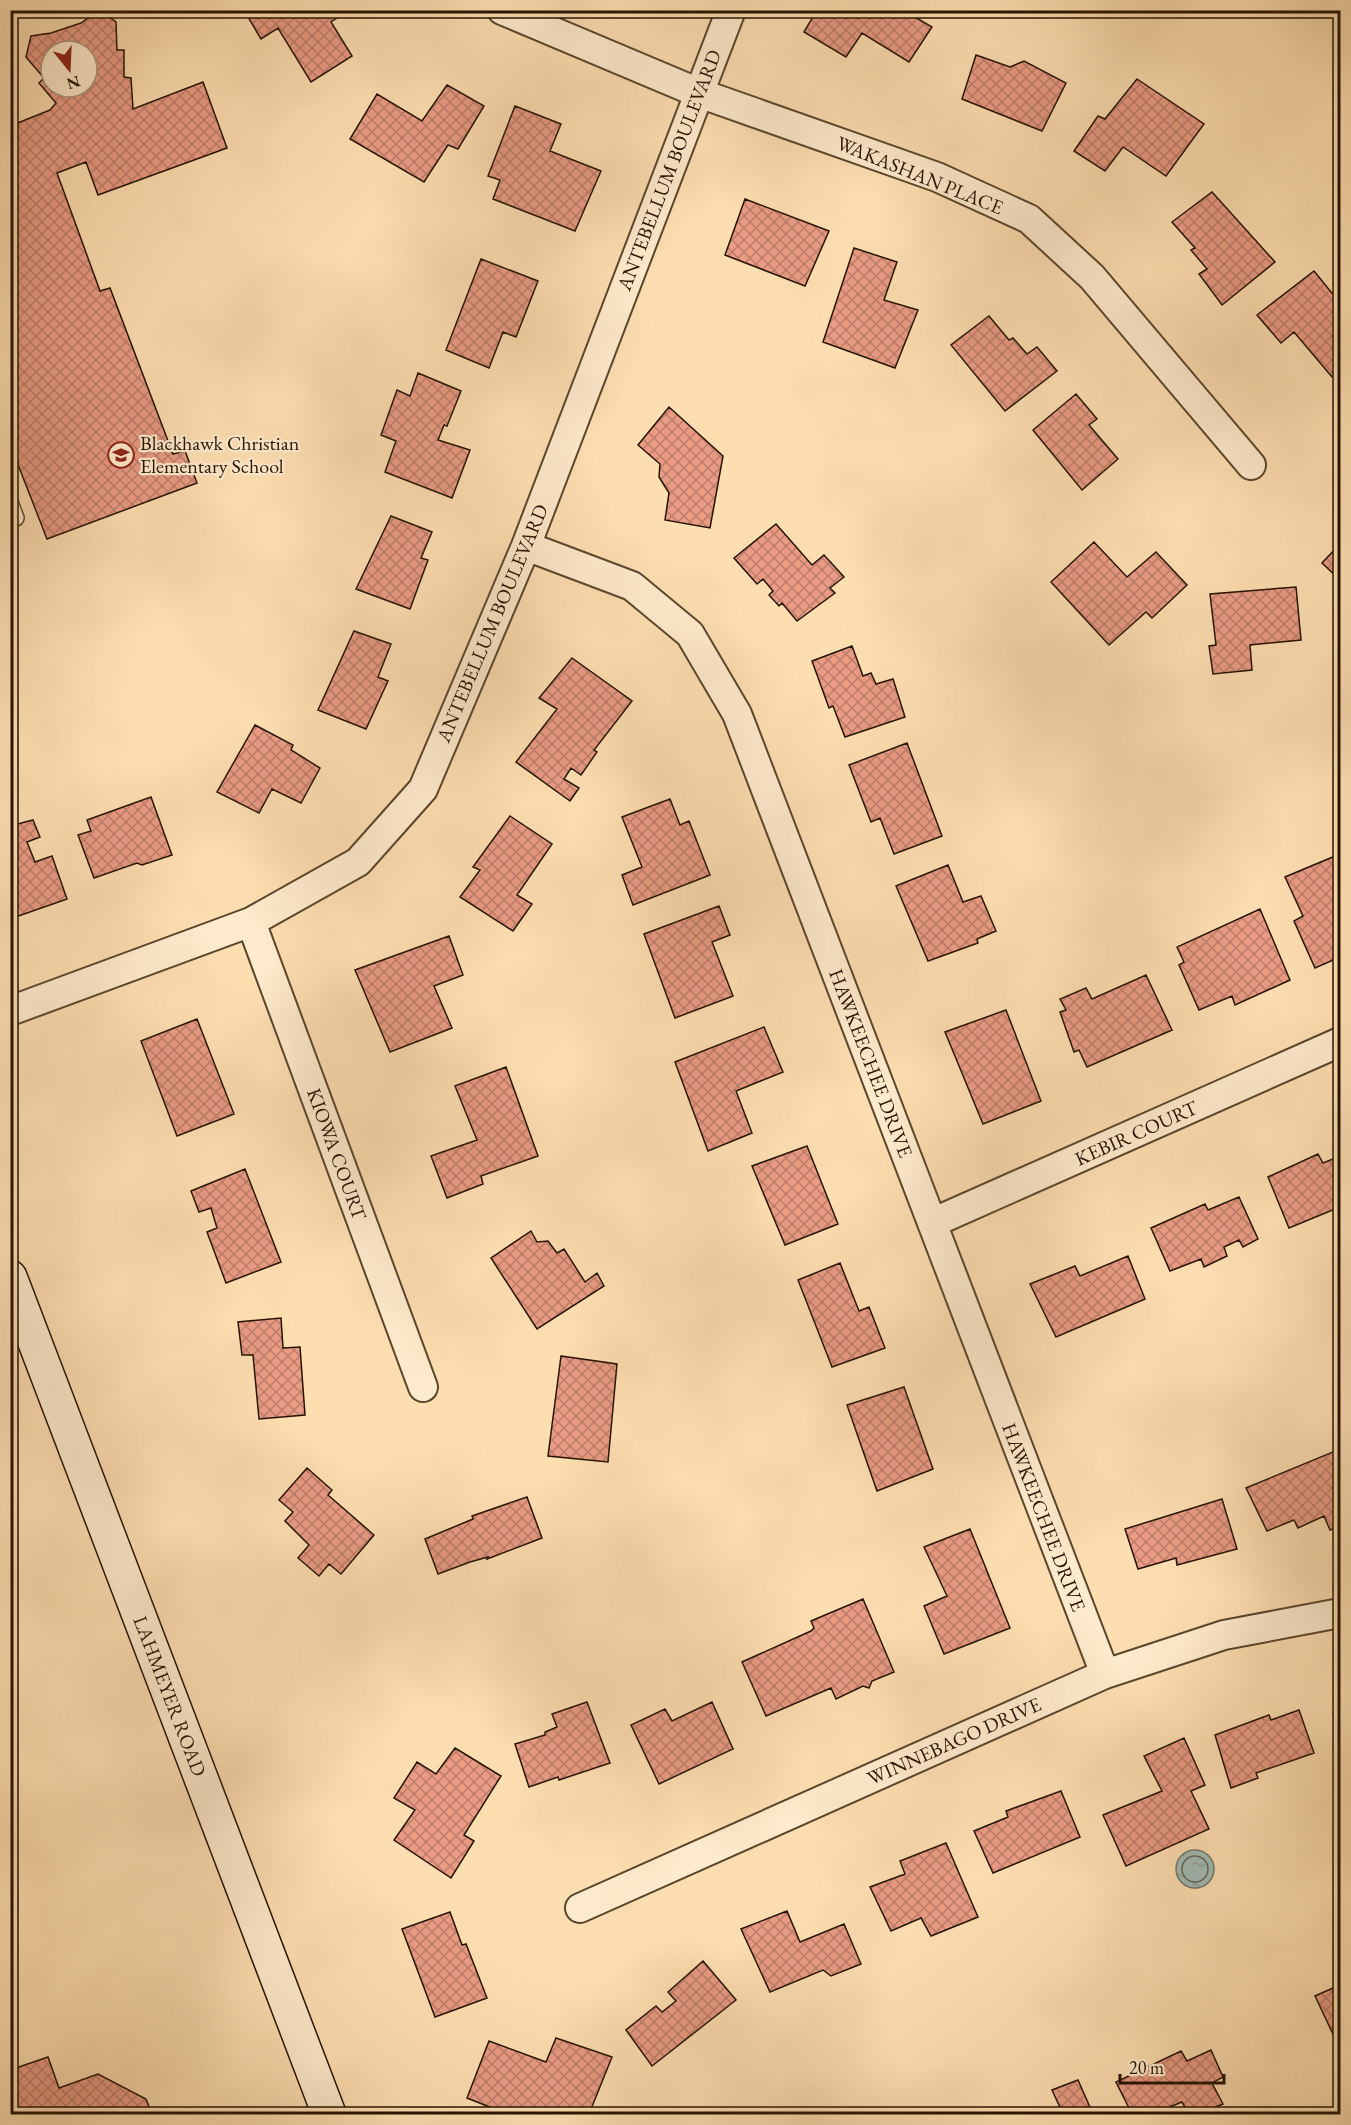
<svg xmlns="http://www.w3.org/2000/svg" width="1351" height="2125" viewBox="0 0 1351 2125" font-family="'EB Garamond',serif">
  <defs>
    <pattern id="water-ripples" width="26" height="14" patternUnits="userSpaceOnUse" patternTransform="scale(1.5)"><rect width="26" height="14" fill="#a2bbb5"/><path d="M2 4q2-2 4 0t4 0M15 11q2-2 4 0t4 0" fill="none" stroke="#8ba09a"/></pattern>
    <pattern id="building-cross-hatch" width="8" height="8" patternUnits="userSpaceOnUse" patternTransform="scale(1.5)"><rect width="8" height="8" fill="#e99b84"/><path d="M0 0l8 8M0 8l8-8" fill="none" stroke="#bd7d6a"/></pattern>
  </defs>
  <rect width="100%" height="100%" fill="#fddeb1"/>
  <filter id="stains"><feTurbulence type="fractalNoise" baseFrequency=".00333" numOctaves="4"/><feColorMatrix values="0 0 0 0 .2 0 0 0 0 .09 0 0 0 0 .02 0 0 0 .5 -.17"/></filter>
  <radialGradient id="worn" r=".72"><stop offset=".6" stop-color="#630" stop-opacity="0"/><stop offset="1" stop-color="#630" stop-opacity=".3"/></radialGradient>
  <path fill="url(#water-ripples)" stroke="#70786d" stroke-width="1.5" d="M1176 1869a19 19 0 1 1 38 0a19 19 0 1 1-38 0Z"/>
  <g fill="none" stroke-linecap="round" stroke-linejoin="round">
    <path stroke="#64675a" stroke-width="1.5" d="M1182 1869a13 13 0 1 1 26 0a13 13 0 1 1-26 0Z"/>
  </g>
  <path fill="url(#building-cross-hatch)" stroke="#251300" stroke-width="1.5" fill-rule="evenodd" d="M99,10L116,22L117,50H124V77L131,78L133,109L203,82L227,148L98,195L86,162L57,173L100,291L110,288L173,454L185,451L197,483L47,539L10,444V126L50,110L56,103L39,83L44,78L26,57L31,36L51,33L81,23ZM51,51H87V87H51Z
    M259,10H337L340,16L331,22L352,56L311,82L278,28L261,39L248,17Z
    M817,10H916L913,16L932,27L909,62L862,33L846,57L804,32Z
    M976,55L1010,67L1024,61L1066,83L1042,131L962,99Z
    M1137,79L1204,124L1166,176L1123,147L1105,171L1074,151L1098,116L1105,119Z
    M447,85L484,106L458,149L448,145L424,182L350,139L377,94L422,121Z
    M515,106L561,124L550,151L601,171L575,231L493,199L500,180L488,176Z
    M1212,192L1275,262L1222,305L1199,274L1207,269L1191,250L1195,248L1172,222Z
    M745,199L829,231L805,286L725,255Z
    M854,248L897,262L884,300L918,310L895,368L823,342Z
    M481,259L538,281L516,337L503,332L489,368L446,350Z
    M1314,271L1340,303V370L1332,377L1294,332L1281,343L1257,315Z
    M989,316L1009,340L1013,338L1027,354L1037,347L1057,371L1005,411L951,345Z
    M418,373L461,391L447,426L444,425L438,440L470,450L452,498L385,472L396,441L381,435L397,390L410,396Z
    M1076,394L1097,419L1089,425L1118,459L1082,490L1033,430Z
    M669,407L723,456L710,528L665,520L669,493L659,477L660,464L638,445Z
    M391,516L432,532L421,558L428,560L410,609L356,589Z
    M776,524L812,565L824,555L844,577L830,588L835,593L797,621L782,603L779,606L769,595L773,591L763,579L757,584L734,558Z
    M1094,542L1127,577L1156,552L1187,585L1152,618L1146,612L1109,645L1051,582Z
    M1340,544V580L1322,563Z
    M1296,587L1301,640L1250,645L1252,670L1213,674L1209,646L1216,645L1210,594Z
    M354,631L391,644L378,677L388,681L366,729L318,710Z
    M852,646L863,676L871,673L876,684L893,679L905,717L845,737L833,706L829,708L812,661Z
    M572,658L632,701L594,750L597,752L581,775L571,768L564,779L579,788L570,801L516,762L557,709L539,698Z
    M255,725L293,745L291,750L320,768L301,803L272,789L259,813L217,792Z
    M907,743L942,836L894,854L880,818L871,822L849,765Z
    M151,797L172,855L142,865L137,863L94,878L78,835L91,831L87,820Z
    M670,799L680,825L689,821L710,875L633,905L622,875L642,867L622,817Z
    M510,816L552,844L517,895L532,904L513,931L460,897L480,870L473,867Z
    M33,820L40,837L27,842L35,862L52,856L67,899L10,919V826Z
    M1340,854V914L1337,916L1340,925V957L1315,968L1294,921L1303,916L1285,877Z
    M948,865L963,902L981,896L996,931L977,939L978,943L928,961L896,886Z
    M719,906L730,935L712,942L733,996L675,1018L644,934Z
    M1260,909L1290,980L1235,1005L1232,996L1199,1010L1179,965L1184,962L1177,947Z
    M449,936L463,975L434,986L452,1028L390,1052L355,970Z
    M1146,975L1172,1030L1087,1067L1079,1050L1074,1052L1060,1012L1066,1010L1060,999L1086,988L1092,999Z
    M1006,1010L1041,1101L983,1124L945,1032Z
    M197,1019L234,1114L177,1136L141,1041Z
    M764,1027L783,1072L736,1091L752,1133L708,1151L675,1062Z
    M506,1067L538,1156L481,1176L483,1184L447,1198L431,1156L477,1140L455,1086Z
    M807,1146L838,1224L785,1245L752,1166Z
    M1318,1154L1323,1163L1340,1156V1207L1289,1228L1268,1177Z
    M245,1169L281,1262L226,1283L207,1232L217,1228L211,1208L199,1212L191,1191Z
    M1239,1197L1258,1239L1243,1247L1239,1240L1224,1247L1227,1256L1204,1267L1201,1259L1170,1271L1151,1228L1205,1204L1208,1210Z
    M531,1231L537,1242L548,1241L557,1253L564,1249L585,1282L597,1273L604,1286L537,1329L491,1258Z
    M1128,1256L1145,1299L1056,1337L1030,1284L1075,1266L1080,1276Z
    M840,1263L859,1311L869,1307L885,1348L832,1367L798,1280Z
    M281,1318L283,1348L300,1347L305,1415L259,1419L253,1355H242L238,1322Z
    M561,1356L617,1364L608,1462L548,1456Z
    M904,1387L933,1469L877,1491L847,1405Z
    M1340,1449V1526L1330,1530L1324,1516L1298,1528L1294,1520L1267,1531L1246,1488Z
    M307,1468L332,1490L328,1495L374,1535L341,1574L329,1564L319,1576L298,1558L309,1545L285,1521L293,1512L279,1500Z
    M527,1497L542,1538L487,1559L488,1557L470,1562L438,1574L425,1539L473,1519L472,1516Z
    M1222,1499L1237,1549L1177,1565L1176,1558L1138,1569L1125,1529Z
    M970,1529L1010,1628L944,1654L924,1606L947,1596L924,1547Z
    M863,1599L894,1672L872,1681L869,1688L863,1686L836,1699L831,1688L766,1716L742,1662L811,1631L814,1628L811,1621Z
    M587,1702L610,1763L559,1780L558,1777L529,1787L515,1744L545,1735V1732L557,1727L552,1714Z
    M712,1702L733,1749L659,1784L631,1725L665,1709L672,1721Z
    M1340,1709V1730L1333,1713Z
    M1299,1710L1314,1753L1256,1773L1258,1778L1231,1788L1215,1735L1269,1715L1271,1720Z
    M1184,1738L1205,1785L1191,1791L1209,1829L1126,1866L1103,1815L1162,1791L1144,1756Z
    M455,1748L501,1776L464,1835L474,1841L451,1878L394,1840L415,1810L394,1798L417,1762L436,1774Z
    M1061,1791L1080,1837L993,1873L974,1831L1008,1817L1006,1811Z
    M946,1843L978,1917L931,1936L921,1918L891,1931L870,1887L905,1874L900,1861Z
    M787,1911L800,1942L844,1924L861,1964L831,1976L823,1970L770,1992L741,1929Z
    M450,1912L462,1945L466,1944L487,1998L435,2017L402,1929Z
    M703,1961L736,2000L652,2066L626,2030L656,2006L662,2012L676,2001L668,1992Z
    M1340,1985V2049L1315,1996Z
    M556,2038L612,2057L589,2114H507L467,2098L489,2041L546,2062Z
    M1211,2050L1223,2077L1212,2083L1223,2104L1198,2114H1189L1182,2102L1152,2114H1132L1116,2082L1181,2051L1187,2061Z
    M48,2057L59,2088L98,2074L146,2099L152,2114H14L17,2113L10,2092V2070Z
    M1078,2080L1093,2114H1063L1052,2090Z"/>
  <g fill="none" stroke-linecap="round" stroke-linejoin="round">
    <g stroke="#5b462c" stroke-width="18">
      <path id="lane" d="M10,502L16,518L10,520"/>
    </g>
    <g stroke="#5b462c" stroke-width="32">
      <path id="street" d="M502,10L699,93L937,177L1029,219L1092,277L1251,465
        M526,546L632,586L690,634L737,714L1105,1674
        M251,922L423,1387
        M10,1011L251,922L358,862L423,789L526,546L731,10
        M932,1223L1340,1042
        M580,1908L1105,1674L1224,1635L1340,1613"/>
    </g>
    <g stroke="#251300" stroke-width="36">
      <path id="secondary" d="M10,1277L329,2114"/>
    </g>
    <use href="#lane" stroke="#feeacc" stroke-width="15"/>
    <use href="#street" stroke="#feeacc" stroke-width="28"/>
    <use href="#secondary" stroke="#feeacc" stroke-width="33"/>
  </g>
  <defs>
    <g id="school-ring" transform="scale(1.35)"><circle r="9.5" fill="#feeacc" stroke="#8f2418" stroke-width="1.5"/><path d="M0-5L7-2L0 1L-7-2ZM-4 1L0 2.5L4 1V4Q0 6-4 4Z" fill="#8f2418"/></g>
  </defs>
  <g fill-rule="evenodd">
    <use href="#school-ring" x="121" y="455"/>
  </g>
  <g text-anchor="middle" stroke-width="4.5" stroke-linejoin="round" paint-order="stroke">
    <g font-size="20" fill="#251300" stroke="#feeacc">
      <text transform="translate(669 170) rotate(-69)" y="7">ANTEBELLUM BOULEVARD</text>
      <text transform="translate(920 175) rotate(22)" y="7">WAKASHAN PLACE</text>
      <text transform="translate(492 623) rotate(-67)" y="7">ANTEBELLUM BOULEVARD</text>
      <text transform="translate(871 1063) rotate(69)" y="7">HAWKEECHEE DRIVE</text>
      <text transform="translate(1136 1133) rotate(-24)" y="7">KEBIR COURT</text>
      <text transform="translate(337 1154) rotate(70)" y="7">KIOWA COURT</text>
      <text transform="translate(1044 1517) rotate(69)" y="7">HAWKEECHEE DRIVE</text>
      <text transform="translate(170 1696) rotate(69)" y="7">LAHMEYER ROAD</text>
      <text transform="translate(954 1741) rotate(-24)" y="7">WINNEBAGO DRIVE</text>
    </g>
    <g font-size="20" fill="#251300" stroke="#feeacc" text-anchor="start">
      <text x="140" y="450">Blackhawk Christian<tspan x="140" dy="23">Elementary School</tspan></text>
    </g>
  </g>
  <rect width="1351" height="2125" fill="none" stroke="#fddeb1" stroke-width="36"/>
  <rect x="12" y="12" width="1327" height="2101" fill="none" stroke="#251300" stroke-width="3"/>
  <rect x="18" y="18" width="1315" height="2089" fill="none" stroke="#251300" stroke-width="1.5"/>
  <g transform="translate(69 69) rotate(162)"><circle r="28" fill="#feeacc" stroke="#a7947a" stroke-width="1.5"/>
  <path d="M0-4.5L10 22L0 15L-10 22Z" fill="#8f2418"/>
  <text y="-9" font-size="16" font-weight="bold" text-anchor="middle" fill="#251300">N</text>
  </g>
  <path d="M1120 2074v9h104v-9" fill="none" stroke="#251300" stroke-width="3"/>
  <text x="1129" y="2074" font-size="18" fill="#251300" stroke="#feeacc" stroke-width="4.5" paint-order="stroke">20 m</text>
  <rect width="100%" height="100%" filter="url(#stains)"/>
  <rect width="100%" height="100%" fill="url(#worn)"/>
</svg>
